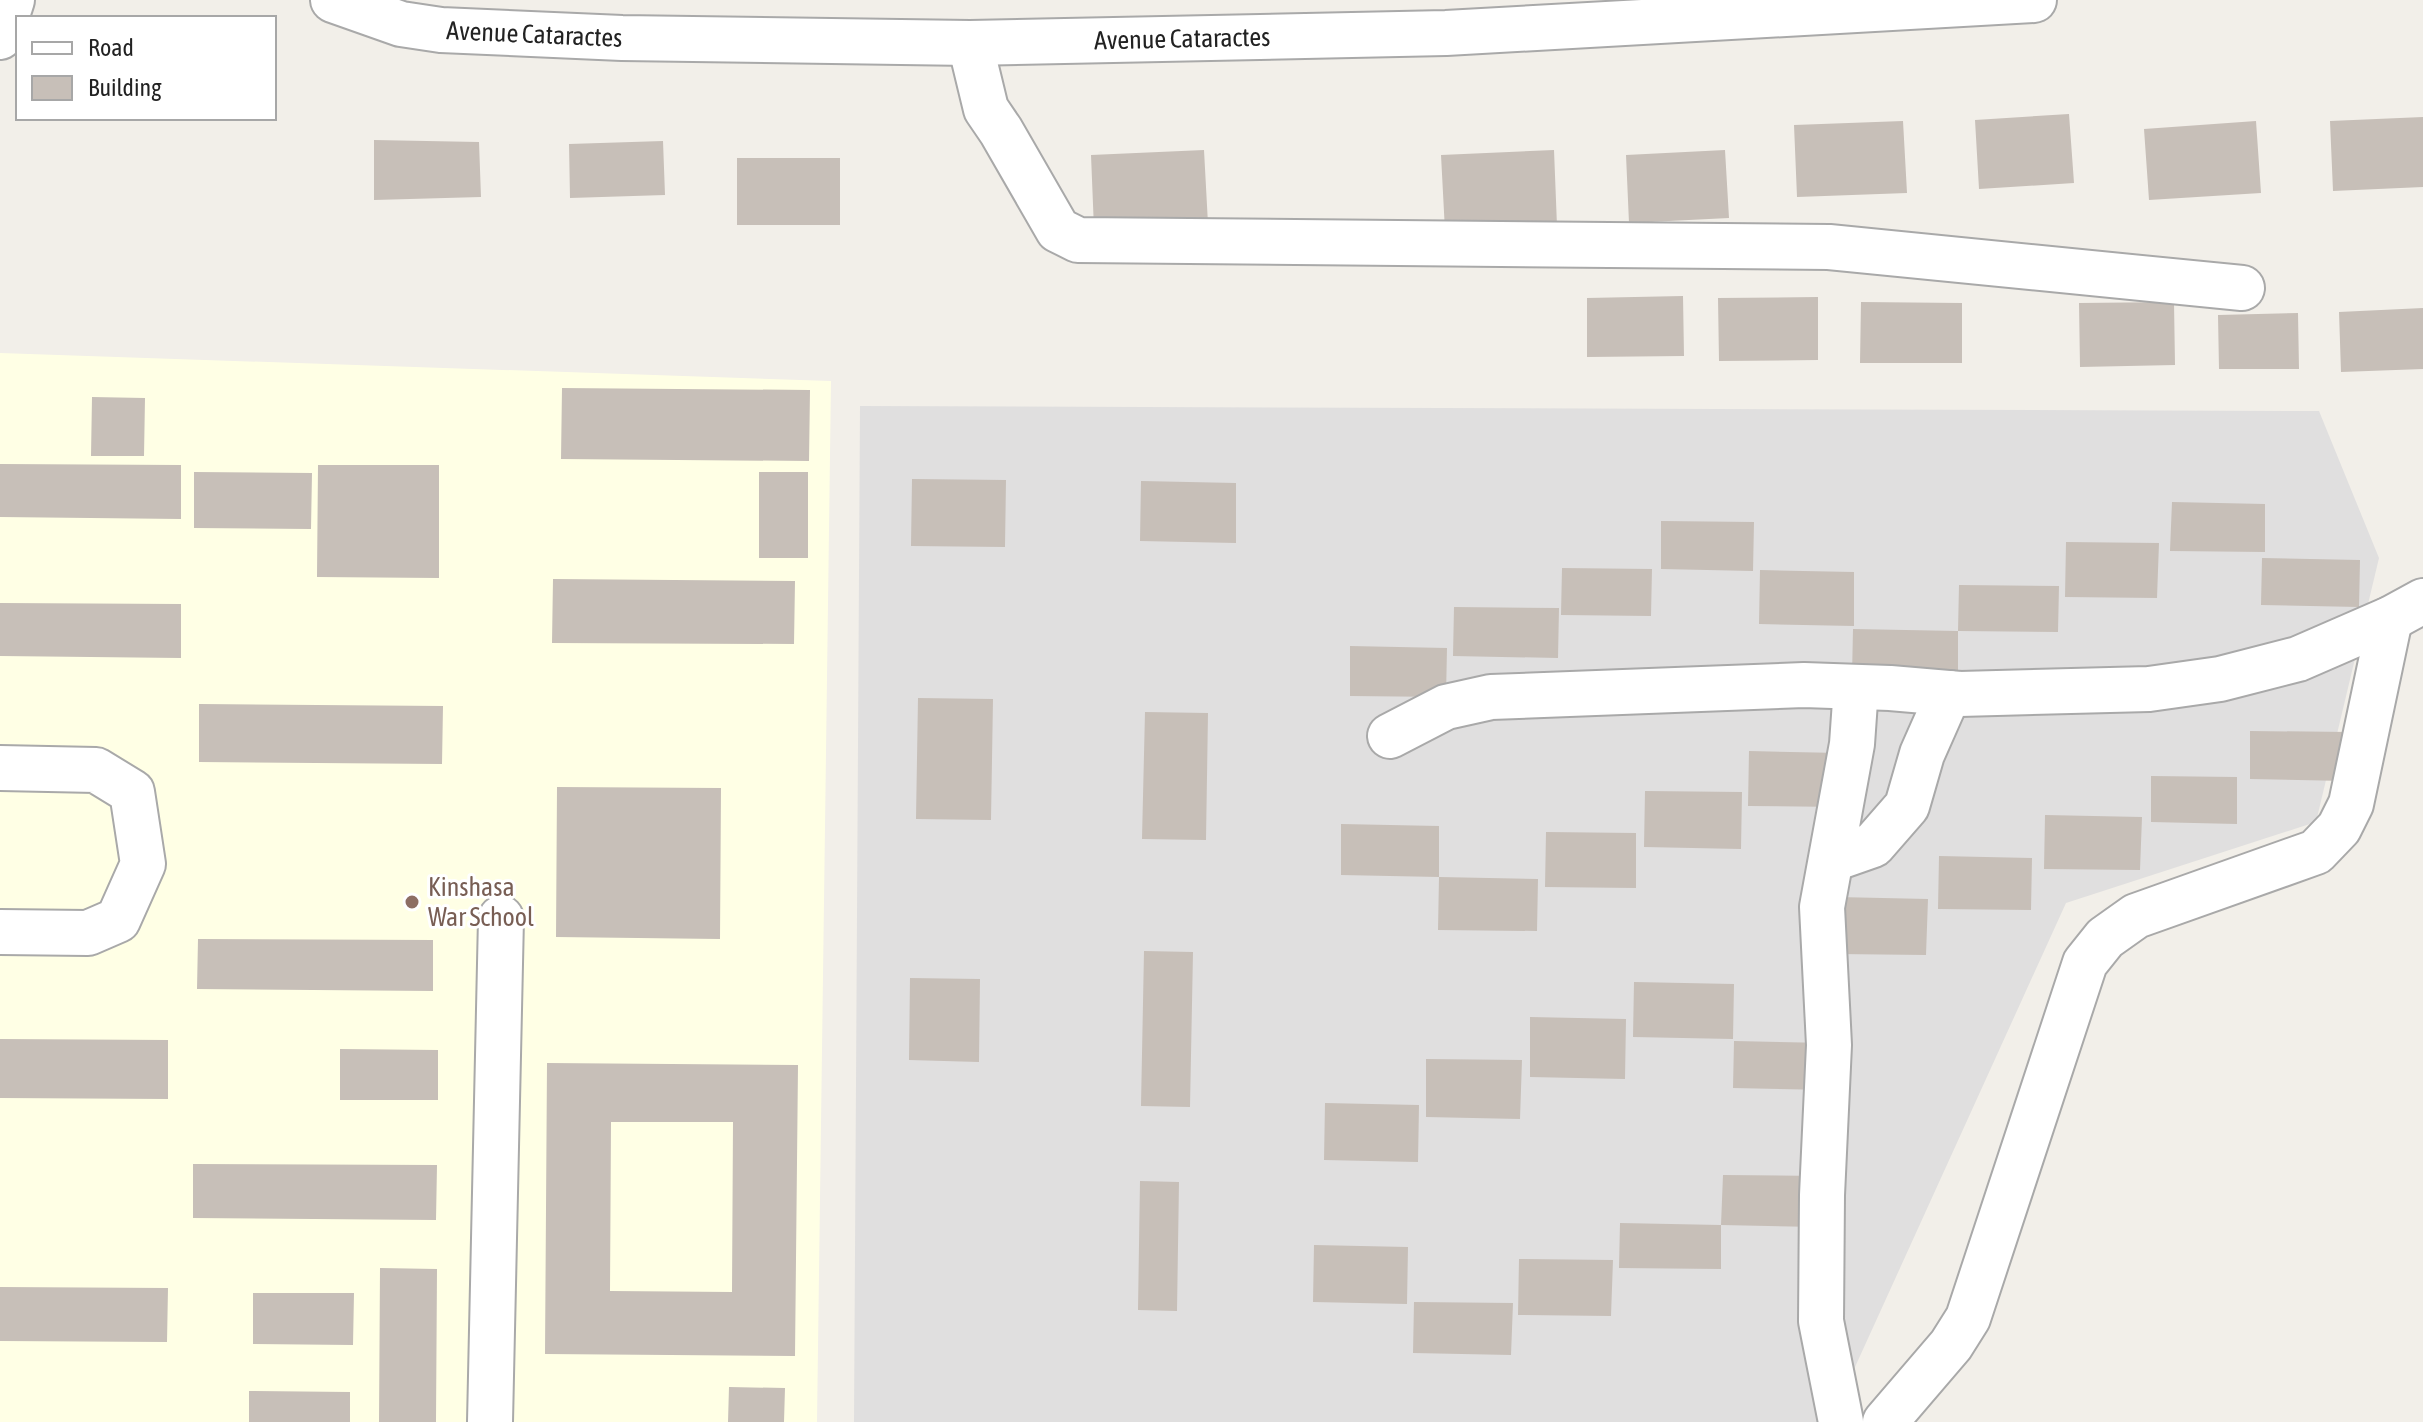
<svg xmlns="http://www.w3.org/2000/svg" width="2423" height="1422" viewBox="0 0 2423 1422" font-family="'Asap Condensed',sans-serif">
  <rect width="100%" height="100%" fill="#f2efe9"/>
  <path fill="#e0dfdf" d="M860,406L2319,411L2379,558L2316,822L2066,903L1830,1422H854Z"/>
  <path fill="#ffffe5" d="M0,353L831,381L817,1422H0Z"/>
  <path fill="#c7bfb8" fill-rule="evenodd" d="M2069,114L2074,183L1979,189L1975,120Z
    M2423,117V187L2333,191L2330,121Z
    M1903,121L1907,193L1797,197L1794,125Z
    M2256,121L2261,193L2149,200L2144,129Z
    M374,140L479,142L481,197L374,200Z
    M663,141L665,195L570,198L569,144Z
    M1204,150L1208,224L1094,229L1091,155Z
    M1554,150L1557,226L1445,231L1441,155Z
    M1725,150L1729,218L1629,223L1626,155Z
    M737,158H840V225H737Z
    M1683,296L1684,356L1587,357V298Z
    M1818,297V360L1719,361L1718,298Z
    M1861,302L1962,303V363H1860Z
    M2174,302L2175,365L2080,367L2079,303Z
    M2423,308V369L2341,372L2339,312Z
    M2298,313L2299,369H2219L2218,315Z
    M562,388L810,390L809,461L561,459Z
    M92,397L145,398L144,456H91Z
    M0,464L181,465V519L0,517Z
    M318,465H439V578L317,577Z
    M194,472L312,473L311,529L194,528Z
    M759,472H808V558H759Z
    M912,479L1006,480L1005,547L911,546Z
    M1141,481L1236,483V543L1140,541Z
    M2172,502L2265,504V552L2170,551Z
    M1661,521L1754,522L1753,571L1661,569Z
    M2066,542L2159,543L2157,598L2065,597Z
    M2262,558L2360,560L2359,607L2261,605Z
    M1562,568L1652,569L1651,616L1561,615Z
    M1760,570L1854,572V626L1759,624Z
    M553,579L795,581L794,644L552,643Z
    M1959,585L2059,586L2058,632L1958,631V678L1852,676L1853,629L1958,631Z
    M0,603L181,604V658L0,656Z
    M1454,607L1559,608L1558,658L1453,656Z
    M1350,646L1447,648L1446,697L1350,696Z
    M918,698L993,699L991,820L916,819Z
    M199,704L443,706L442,764L199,762Z
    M1145,712L1208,713L1206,840L1142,839Z
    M2250,731L2348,732L2346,781L2250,779Z
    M1749,751L1841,753V807L1748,806Z
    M2151,776L2237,777V824L2151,822Z
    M557,787L721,788L720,939L556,937Z
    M1645,791L1742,792L1741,849L1644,847Z
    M2045,815L2142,817L2140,870L2044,869Z
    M1341,824L1439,826V877L1341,875Z
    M1546,832L1636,833V888L1545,887Z
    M1939,856L2032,858L2031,910L1938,909Z
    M1439,877L1538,879L1537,931L1438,930Z
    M1837,897L1928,899L1926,955L1837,954Z
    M198,939L433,940V991L197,989Z
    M1144,951L1193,952L1190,1107L1141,1106Z
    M910,978L980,979L979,1062L909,1060Z
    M1634,982L1734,984L1733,1039L1633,1037Z
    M1530,1017L1626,1019L1625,1079L1530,1077Z
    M0,1039L168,1040V1099L0,1098Z
    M1734,1041L1828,1043L1827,1090L1733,1088Z
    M340,1049L438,1050V1100H340Z
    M1426,1059L1522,1060L1520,1119L1426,1117Z
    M547,1063L798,1065L795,1356L545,1354ZM611,1122H733L732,1292L610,1291Z
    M1325,1103L1419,1105L1418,1162L1324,1160Z
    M193,1164L437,1165L436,1220L193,1218Z
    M1723,1175L1819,1176L1818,1227L1721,1225V1269L1619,1268L1620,1223L1721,1225Z
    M1140,1181L1179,1182L1177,1311L1138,1310Z
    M1314,1245L1408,1247L1407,1304L1313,1302Z
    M1519,1259L1613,1260L1611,1316L1518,1315Z
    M380,1268L437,1269L436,1422H379Z
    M0,1287L168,1288L167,1342L0,1341Z
    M253,1293H354L353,1345L253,1344Z
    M1414,1302L1513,1303L1511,1355L1413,1353Z
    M729,1387L785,1388L784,1422H728Z
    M249,1391L350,1392V1422H249Z"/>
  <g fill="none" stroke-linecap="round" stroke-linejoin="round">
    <g stroke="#a9a9a9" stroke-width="48">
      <g id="minor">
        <path id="s1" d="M333,0L401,24L441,30L622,38L970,43L1446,33L2034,0"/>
        <path d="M0,37L12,0"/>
        <path d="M970,43L986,109L1001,131L1058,230L1078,240L1829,247L2242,288"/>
        <path d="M1390,736L1446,707L1491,697L1804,685L1890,688L1960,694L2149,689L2220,679L2298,659L2390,619L2423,601"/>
        <path d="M0,768L96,770L132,792L143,864L118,920L88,933L0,932"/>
        <path d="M1833,859L1873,845L1907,806L1922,754L1949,693"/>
        <path d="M490,1422L501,918"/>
        <path d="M1841,1422L1821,1321L1822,1195L1829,1045L1822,907L1852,744L1856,687"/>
        <path d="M1885,1422L1951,1345L1968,1318L2085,963L2105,938L2136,916L2316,852L2339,828L2351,804L2390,619"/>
      </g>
    </g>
    <use href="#minor" stroke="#fff" stroke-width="44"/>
  </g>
  <circle fill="#8d6e63" stroke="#fff" stroke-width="3" cx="412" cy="902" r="8"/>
  <g text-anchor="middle" stroke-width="6" stroke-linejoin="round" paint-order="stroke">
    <g font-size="26" fill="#222" stroke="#fff">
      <text dy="9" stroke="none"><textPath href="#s1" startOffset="206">Avenue Cataractes</textPath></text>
      <text dy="9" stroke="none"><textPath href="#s1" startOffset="854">Avenue Cataractes</textPath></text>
    </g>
    <g font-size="26" fill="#785e54" stroke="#fff" text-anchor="start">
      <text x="428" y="896">Kinshasa<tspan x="428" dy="30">War School</tspan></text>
    </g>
  </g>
  <rect x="16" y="16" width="260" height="104" fill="#ffffff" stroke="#a7a7a7" stroke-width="2"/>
  <rect x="32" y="42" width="40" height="12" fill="#ffffff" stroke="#a7a7a7" stroke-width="2"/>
  <text x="88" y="56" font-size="24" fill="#222222">Road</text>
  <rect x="32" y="76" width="40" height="24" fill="#c7bfb8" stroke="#a7a7a7" stroke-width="2"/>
  <text x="88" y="96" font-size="24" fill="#222222">Building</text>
</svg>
